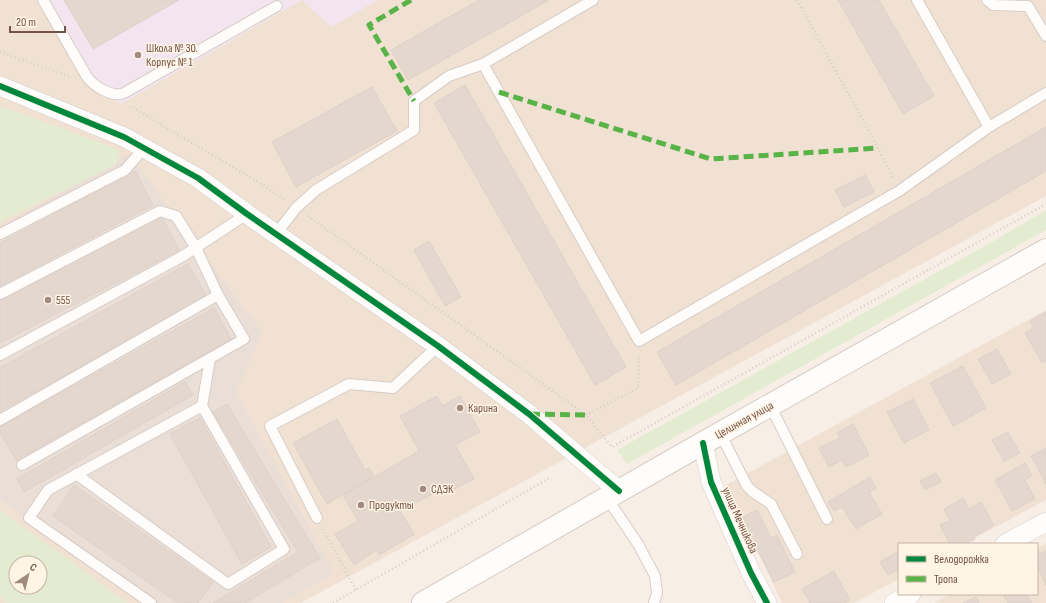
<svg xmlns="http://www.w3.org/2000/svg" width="1046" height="603" viewBox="0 0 1046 603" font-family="'Sofia Sans Condensed',sans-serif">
  <rect width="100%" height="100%" fill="#f7efe6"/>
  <path fill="#f0e1d3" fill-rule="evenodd" d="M0,0H1046V196L301,603H0ZM16,563H40V587H16Z
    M1046,310V500L964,544H899V579L854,603H782L726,485Z
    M1046,543V603H934L950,594H1037V548Z"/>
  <path fill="#e9dfd7" d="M129,154L262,332L236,392L334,573L281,603H140L0,499V227Z"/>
  <path fill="#f2e5f0" d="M38,0H378L331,27L302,0L121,104L86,84Z"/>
  <path fill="#e3ecd0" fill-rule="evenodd" d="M0,106L120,150L116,164L0,222Z
    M1046,210V230L627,464L617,450L990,243Z
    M0,510L128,603H6L0,594ZM16,563H40V587H16Z"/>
  <path fill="#e3d7ce" stroke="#dfd1c9" d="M64,0H179L93,49Z
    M479,0H549L408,80L391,50Z
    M838,0H879L934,96L903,114Z
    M465,85L626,367L595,385L434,103Z
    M372,87L397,131L296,187L272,142Z
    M1046,127V171L676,385L657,352Z
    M135,171L153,205L0,286V243Z
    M865,175L874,192L844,207L835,190Z
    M161,216L179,250L0,343V300Z
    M429,241L461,297L445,306L414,250Z
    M188,264L207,297L0,411V368Z
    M214,308L231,339L16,460L0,432V427Z
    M1046,312V361L1042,363L1025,333L1034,328L1030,321Z
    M997,349L1011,374L992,384L978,359Z
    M963,366L986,408L953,426L930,383Z
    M185,382L193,395L24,492L17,479Z
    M437,396L442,406L460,396L480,432L455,445L474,479L443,495L440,490L400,511L414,534L379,555L377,550L354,565L335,534L358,521L343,495L419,451L400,416Z
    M913,399L929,430L904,443L887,412Z
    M227,404L320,558L245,603H213L298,552L213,412Z
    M200,418L271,547L242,564L170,434Z
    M337,419L365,470L369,468L374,476L327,504L293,443Z
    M853,424L869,455L846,467L842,460L829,467L819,448L840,438L837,433Z
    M1008,432L1020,453L1004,461L992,440Z
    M1046,448V484L1031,456Z
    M1025,463L1032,476L1025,480L1035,499L1012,511L995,480Z
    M936,473L941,482L925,490L920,481Z
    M870,477L876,488L869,492L882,514L856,529L842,507L834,511L828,502Z
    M74,485L213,582L198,603H178L53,516Z
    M963,498L969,509L981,502L994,525L974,537L975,539L966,544H950L940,525L950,520L944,509Z
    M757,510L771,538L777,535L795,572L774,582L741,518Z
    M899,551V569L888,575L880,562Z
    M1046,551V585L1037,567V555Z
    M834,571L850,600L845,603H810L802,589Z
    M1003,594H1027L1032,603H1008Z
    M976,597L979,603H963Z"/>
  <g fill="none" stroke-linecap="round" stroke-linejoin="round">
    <g stroke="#d8ccc5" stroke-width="12">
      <path id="lane" d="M43,0L87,77C94,86 112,98 124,93L277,6
        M593,0L483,64L639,341L899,191L989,127L1046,93
        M917,0L989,127
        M987,0L993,5L1028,6L1046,36
        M0,234L125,170L144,148
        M276,234L296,208L316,190L414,130V101L449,76L483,64
        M0,294L160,211L176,216L196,248L218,295L0,420
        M0,355L183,256L247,214
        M770,405L827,519
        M720,433L747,486L753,492L771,504L797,554
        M22,465L244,339L218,295
        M76,474L228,584L284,549L202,406
        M607,498L638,544L655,576L657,593L654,603
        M317,518L270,426L349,384L393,388L438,346
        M151,603L29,518L48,490L202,406L210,359"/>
    </g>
    <g stroke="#d8ccc5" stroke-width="20">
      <path id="street" d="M0,86L124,137L198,178L247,214L438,346L529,414L619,491
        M703,443L711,482L751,573L767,603
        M1005,544L1046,522
        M894,603L911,594"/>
    </g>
    <g stroke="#d6cbc3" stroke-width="24">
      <path id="secondary" d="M423,603L703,443L1046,250"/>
    </g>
    <path stroke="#d7cec9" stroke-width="2.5" stroke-dasharray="1 3" stroke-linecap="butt" d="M797,0L878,148L893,178
      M0,52L71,77
      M129,107H132L263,185L286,201
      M308,216L586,415L612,447L1046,204
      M586,415L638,388L639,355
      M323,529L356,590
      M333,603L551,477"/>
    <use href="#lane" stroke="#fefdfb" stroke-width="10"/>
    <use href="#street" stroke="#fefdfb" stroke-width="19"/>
    <use href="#secondary" stroke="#fefdfb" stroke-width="22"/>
    <path stroke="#59b447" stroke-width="5" stroke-dasharray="10 5" stroke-linecap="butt" d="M411,0L369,25L414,101
      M499,92L711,159L878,148
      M530,414L586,415"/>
    <g stroke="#fff4e6" stroke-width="8">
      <path id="cycleway" d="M0,86L124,137L198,178L247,214L438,346L529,414L619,491
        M703,443L711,482L751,573L767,603"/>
    </g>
    <use href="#cycleway" stroke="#00873e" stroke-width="6"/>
  </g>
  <g fill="#a28a7f" stroke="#fff4e6" stroke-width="1.5">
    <circle cx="138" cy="55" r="4"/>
    <circle cx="48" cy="300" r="4"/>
    <circle cx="460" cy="408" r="4"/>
    <circle cx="423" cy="489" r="4"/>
    <circle cx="361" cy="505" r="4"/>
  </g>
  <g text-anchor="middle" stroke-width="3" stroke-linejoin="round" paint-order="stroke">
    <g font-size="12" fill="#745447" stroke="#fff4e6" text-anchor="start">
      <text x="146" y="52">Школа № 30.<tspan x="146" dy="14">Корпус № 1</tspan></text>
      <text x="56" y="304">555</text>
      <text x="468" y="412">Карина</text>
      <text x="431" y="493">СДЭК</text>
      <text x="369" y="509">Продукты</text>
    </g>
    <g font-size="12" fill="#745447" stroke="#fff4e6">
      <text transform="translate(744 420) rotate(-29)" y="4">Целинная улица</text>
      <text transform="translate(740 520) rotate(66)" y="4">улица Мечникова</text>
    </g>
  </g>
  <rect x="898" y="543" width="140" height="52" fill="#fff4e6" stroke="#c7b4a6"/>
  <rect x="906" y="556" width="20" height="6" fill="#00873e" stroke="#c7b4a6"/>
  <text x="934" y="563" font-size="12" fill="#745447">Велодорожка</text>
  <rect x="906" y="576" width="20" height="6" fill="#59b447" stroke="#c7b4a6"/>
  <text x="934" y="583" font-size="12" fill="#745447">Тропа</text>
  <g transform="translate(28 575) rotate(35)"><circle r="19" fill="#fff4e6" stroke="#c7b4a6"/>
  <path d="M0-3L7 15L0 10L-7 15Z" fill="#a28a7f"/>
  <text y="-6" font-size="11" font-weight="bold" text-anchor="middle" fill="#745447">С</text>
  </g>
  <path d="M10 26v6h55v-6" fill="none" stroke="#745447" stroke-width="2"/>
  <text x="16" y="26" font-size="12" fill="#745447" stroke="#fff4e6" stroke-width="3" paint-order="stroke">20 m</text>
</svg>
